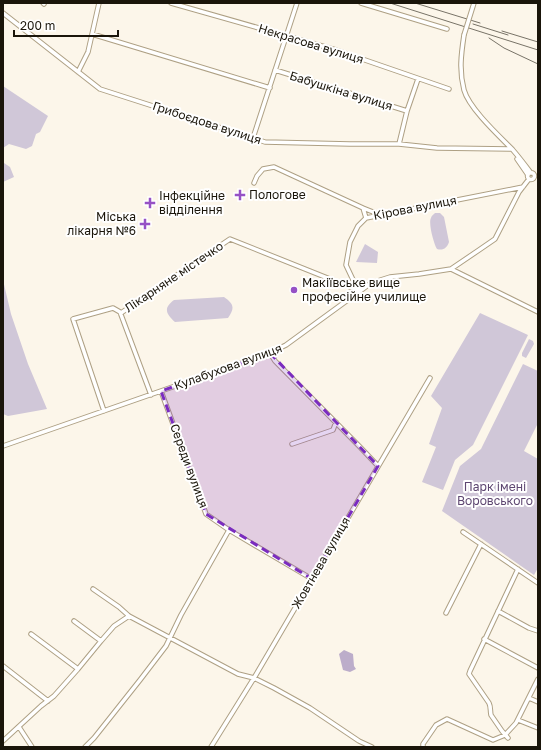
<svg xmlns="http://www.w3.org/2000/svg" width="541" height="750" viewBox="0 0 541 750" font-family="'Golos Text',sans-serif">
  <rect width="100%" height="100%" fill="#fcf6ea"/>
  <path fill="#d0c7d8" d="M3,86L48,116L40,132L36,134L32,146L26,149L9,144L3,148Z
    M4,163L10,167L14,177L3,182Z
    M435,213H440L444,217L449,242C447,248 443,251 437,249C434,244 428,223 431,218C432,215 433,215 435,213Z
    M365,244L378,252L377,263L356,262Z
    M3,280L11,314L28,364L47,409L8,416L3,414Z
    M224,297C234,304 235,308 228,318L175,322C166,314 163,308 174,300Z
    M480,313L528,335L473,445L455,460L443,490L422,482L436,447L429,444L442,408L431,396Z
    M529,339L533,341L534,344L526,358L522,356V353Z
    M523,364L538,371V423L524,451L538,459V568L534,575L442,511L460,466L481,449Z"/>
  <path fill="#bcadca" d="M344,650L353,654L354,666L356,669L350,672L343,670L339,654Z"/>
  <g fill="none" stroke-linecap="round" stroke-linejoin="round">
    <g stroke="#aea084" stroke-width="5.5">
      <path id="minor" d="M43,3L44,4
        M171,3L336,50L449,89
        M361,3L447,29
        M3,13L100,89L265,142L350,144H399L437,148L512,149
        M92,34L270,88
        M464,35C461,55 459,71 464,90C469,108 498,135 512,149C519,157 525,165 531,173
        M275,70L407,111
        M78,72L88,52L99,3
        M253,138L297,3
        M399,144L407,111L418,79
        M517,159L528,175
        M527.5 176a3.5 3.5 0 1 1 7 0a3.5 3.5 0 1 1-7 0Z
        M254,183L257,176L263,169L274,167L363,208L366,218
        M363,208L378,214
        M451,269L538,312
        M360,290L354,282L346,265L350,242L358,226L366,218L523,187
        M121,313L230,239L360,291
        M270,353L275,361L360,447L378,466
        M161,391L206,514L229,530L312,579
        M104,411L73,319L113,308L120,312L151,395
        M292,444L333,430L336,422
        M3,446L270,353L286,345L371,283L390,277L419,274L451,269L479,250L495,239L519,192L529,179
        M463,532L538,583
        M93,589L119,607L129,616L238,674L254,678L274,688L310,708L359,741L372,747
        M498,611L529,628L538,631
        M446,613L481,544
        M74,621L101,641
        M31,634L78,669
        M484,639L538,668
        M3,666L48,701
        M529,698L538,702
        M518,720L538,728
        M19,727L32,747
        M508,738L502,731L491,715C490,711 491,707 489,703L469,674L470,671L518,569
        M3,741L41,706L54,696L78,669L101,641L114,626L129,616
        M85,747L94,738L140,680L166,646L181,615L229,530
        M211,747L254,678L430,378
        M423,747V744L436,725L447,719L493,740L505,735L516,723L538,679"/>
    </g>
    <use href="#minor" stroke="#fff" stroke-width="3.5"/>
    <path stroke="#787367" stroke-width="1" d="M390,3L538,50
      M415,3L480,23
      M473,24L508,35
      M502,31L538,42
      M489,38L504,48L538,64"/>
    <g stroke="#aea084" stroke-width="5.5" stroke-linecap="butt">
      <path id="minor-bridge" d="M464,35L474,3"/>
    </g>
    <use href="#minor-bridge" stroke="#fff" stroke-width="3.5"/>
  </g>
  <path fill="#7b2cbf" fill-opacity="0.2" stroke="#7b2cbf" stroke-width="3" stroke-dasharray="8 5" stroke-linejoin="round" d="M270,353L378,466L312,579L206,514L161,391Z"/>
  <g fill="#9651c5" stroke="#fff" stroke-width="1.5">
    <path d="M238 189h4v4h4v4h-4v4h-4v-4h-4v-4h4z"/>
    <path d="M148 197h4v4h4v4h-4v4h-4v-4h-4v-4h4z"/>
    <path d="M143 218h4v4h4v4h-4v4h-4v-4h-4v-4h4z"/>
    <circle cx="294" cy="290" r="4"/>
  </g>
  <g text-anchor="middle" stroke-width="4" stroke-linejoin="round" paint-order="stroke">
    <g font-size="12" fill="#1a150a" stroke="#fff">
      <text transform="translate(311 44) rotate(17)" y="4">Некрасова вулиця</text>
      <text transform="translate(341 91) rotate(17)" y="4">Бабушкіна вулиця</text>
      <text transform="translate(207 123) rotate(18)" y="4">Грибоєдова вулиця</text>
      <text transform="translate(415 208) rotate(-11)" y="4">Кірова вулиця</text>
      <text transform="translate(174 277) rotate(-34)" y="4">Лікарняне містечко</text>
      <text transform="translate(228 367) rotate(-20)" y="4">Кулабухова вулиця</text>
      <text transform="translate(189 466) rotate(70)" y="4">Середи вулиця</text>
      <text transform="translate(321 563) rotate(-60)" y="4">Жовтнева вулиця</text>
    </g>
    <g font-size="12" fill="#1a150a" stroke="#fff" text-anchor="start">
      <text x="249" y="199">Пологове</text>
      <text x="159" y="200">Інфекційне<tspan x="159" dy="14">відділення</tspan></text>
      <text x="136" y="221" text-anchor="end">Міська<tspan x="136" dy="14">лікарня №6</tspan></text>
      <text x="302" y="287">Макіївське вище<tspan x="302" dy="14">професійне училище</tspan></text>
    </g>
    <g font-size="12" fill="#5e4771" stroke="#fff">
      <text x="495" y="491">Парк імені<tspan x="495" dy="14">Воровського</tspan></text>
    </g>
  </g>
  <rect width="541" height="750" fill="none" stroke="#1a150a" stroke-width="8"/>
  <path d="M14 30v6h104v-6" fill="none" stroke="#1a150a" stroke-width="2"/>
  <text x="20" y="30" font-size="12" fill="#1a150a" stroke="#ffffff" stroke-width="3" paint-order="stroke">200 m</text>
</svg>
